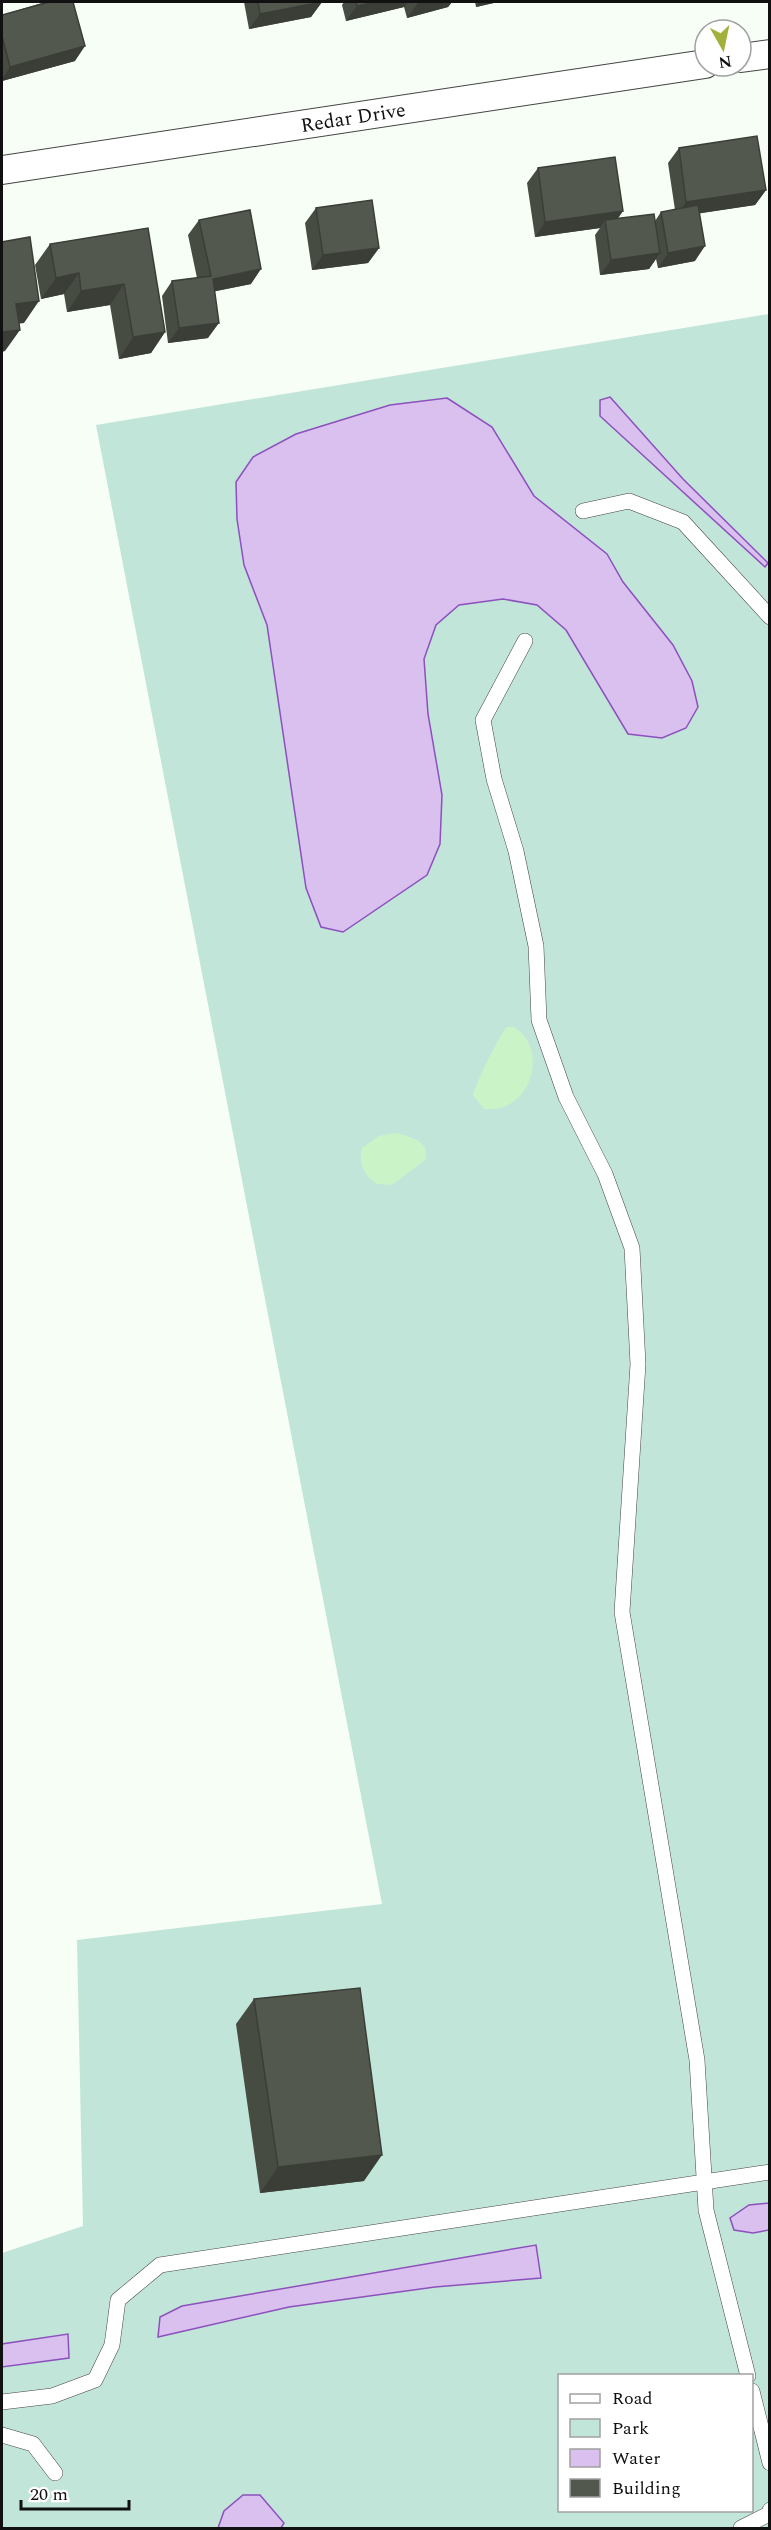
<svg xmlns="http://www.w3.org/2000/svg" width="771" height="2530" viewBox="0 0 771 2530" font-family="Spectral,serif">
  <rect width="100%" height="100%" fill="#f6fef6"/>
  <path fill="#c2e5d9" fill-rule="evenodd" d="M769,314V2528H2V2253L83,2226L77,1940L382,1904L96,425ZM560,2376H752V2510H560Z"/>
  <path fill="#caf4c7" d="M507,1027H514C544,1045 536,1096 503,1107C497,1109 490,1109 484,1109L473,1095C476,1083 499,1035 507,1027Z
    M396,1133C410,1137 431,1141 425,1160L392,1185L377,1184C364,1176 358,1163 362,1148L379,1136Z"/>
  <path fill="#d9c0ef" stroke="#8d50bd" stroke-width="1.5" d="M610,397L683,479L768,563L765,567L600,416V400Z
    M447,398L492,427L534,496L607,554L623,582L673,645L692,681L698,707L686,728L662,738L628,734L566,630L537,605L503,599L459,605L436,625L424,659L428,714L442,795L440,844L427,875L343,932L321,927L306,888L267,625L244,565L237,519L236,482L253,457L296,434L390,405Z
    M769,2203V2230L753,2233L734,2230L730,2218L749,2205Z
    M536,2245L541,2278L435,2287L289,2307L158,2337L160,2317L182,2306Z
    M68,2334L69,2358L2,2367V2344Z
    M243,2495H260L284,2523L281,2528H218L224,2511Z"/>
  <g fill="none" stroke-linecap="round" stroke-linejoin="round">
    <g stroke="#444" stroke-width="16">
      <path id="service" d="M583,511L629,501L683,522L770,617
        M525,641L483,720L494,779L516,851L536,946L539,1020L566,1097L605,1174L632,1248L638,1364L622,1612L697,2060L706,2210L748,2376
        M752,2391L770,2463
        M2,2402L52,2396L95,2380L112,2345L118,2300L160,2265L770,2172
        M2,2435L33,2444L55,2473
        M741,2528L769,2514L770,2510"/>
    </g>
    <g stroke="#444" stroke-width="30">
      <path id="minor" d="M741,58L770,54
        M2,170L705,64"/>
    </g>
    <use href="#service" stroke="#fff" stroke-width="15"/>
    <use href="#minor" stroke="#fff" stroke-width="28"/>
  </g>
  <path fill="#474c43" d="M42,2H73L75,61L2,81V15L42,3Z
    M244,2H322L311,17L249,29Z
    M344,2H452L448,7L407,18L404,7L346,21L342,5Z
    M475,2H498L476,7Z
    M679,148L766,190L755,205L700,213L695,261L658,268L656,259L649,269L600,275L595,235L600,228L535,237L527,183L538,168L618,218L655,221L661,212L675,210L668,163Z
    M316,208L379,248L368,263L312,270L305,223Z
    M199,220L251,284L215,291L208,338L168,343L162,296L172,281L197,278L188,235Z
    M148,228L165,332L151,353L119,359L110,305L67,312L64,294L41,299L35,265L50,244Z
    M254,1999L364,2181L260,2193L236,2024Z"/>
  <path fill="#3a3e37" d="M322,2L311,17L249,29L260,14Z
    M376,2H408L404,7L346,21L357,6Z
    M423,2H452L448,7L407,18L418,3Z
    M480,2H498L476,7Z
    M85,46L75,61L2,81V79L10,67Z
    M766,190L755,205L676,217L686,202Z
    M623,211L613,226L605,220L600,228L535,237L545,222Z
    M705,246L695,261L658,268L668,253Z
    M379,248L368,263L312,270L323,255Z
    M660,253L649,269L600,275L611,260Z
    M261,269L251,284L202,294L213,279Z
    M79,273L64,294L41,299L56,278Z
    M124,284L110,305L67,312L81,291Z
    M39,301L24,323L2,326L16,304Z
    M219,323L208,338L168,343L179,328Z
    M20,330L5,351L2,352V332Z
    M165,332L151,353L119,359L133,337Z
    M382,2155L364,2181L260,2193L278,2167Z"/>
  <path fill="#53584e" stroke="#3a3e37" stroke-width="1.5" d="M49,2H73L85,46L10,67L2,36V15Z
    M258,2H322L260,14Z
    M356,2H376L357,6Z
    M757,136L766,190L686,202L679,148Z
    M615,157L623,211L545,222L538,168Z
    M372,200L379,248L323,255L316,208Z
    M698,205L705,246L668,253L661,212Z
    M250,210L261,269L213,279L219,323L179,328L172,281L211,276L199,220Z
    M654,214L660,253L611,260L605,220Z
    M148,228L165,332L133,337L124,284L81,291L79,273L56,278L50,244Z
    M30,237L39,301L16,304L20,330L2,332V242Z
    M360,1988L382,2155L278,2167L254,1999Z"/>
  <g text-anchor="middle" stroke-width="6" stroke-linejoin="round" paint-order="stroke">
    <g font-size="20" fill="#111" stroke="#fff">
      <text transform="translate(353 117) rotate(-9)" y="7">Redar Drive</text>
    </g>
  </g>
  <rect width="771" height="2530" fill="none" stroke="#111111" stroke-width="6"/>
  <rect x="558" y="2374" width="195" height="138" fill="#ffffff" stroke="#a0a0a0" stroke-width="1.5"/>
  <rect x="570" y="2394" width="30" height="9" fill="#ffffff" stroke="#a0a0a0" stroke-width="1.5"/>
  <text x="612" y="2404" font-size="18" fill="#111111">Road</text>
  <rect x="570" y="2419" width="30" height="18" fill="#c2e5d9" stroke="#a0a0a0" stroke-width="1.5"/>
  <text x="612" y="2434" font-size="18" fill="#111111">Park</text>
  <rect x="570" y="2449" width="30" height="18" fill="#d9c0ef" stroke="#a0a0a0" stroke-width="1.5"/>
  <text x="612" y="2464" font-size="18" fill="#111111">Water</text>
  <rect x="570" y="2479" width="30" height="18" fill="#53584e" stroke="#a0a0a0" stroke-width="1.5"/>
  <text x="612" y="2494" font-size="18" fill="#111111">Building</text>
  <g transform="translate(723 48) rotate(171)"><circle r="28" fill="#ffffff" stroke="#a0a0a0" stroke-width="1.5"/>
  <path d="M0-4.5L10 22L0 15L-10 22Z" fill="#a3b039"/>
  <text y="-9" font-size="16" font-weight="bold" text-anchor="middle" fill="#111111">N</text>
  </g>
  <path d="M21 2500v9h108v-9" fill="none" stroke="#111111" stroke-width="3"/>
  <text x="30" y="2500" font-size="18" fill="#111111" stroke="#ffffff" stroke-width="4.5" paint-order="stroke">20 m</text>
</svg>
